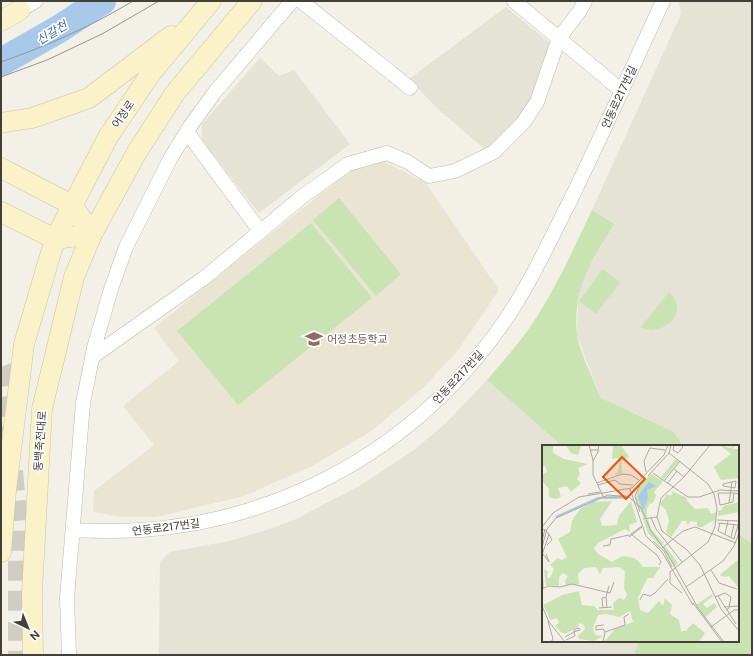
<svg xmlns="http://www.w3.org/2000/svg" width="753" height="656" viewBox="0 0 753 656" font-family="'Public Sans','Noto Sans KR',sans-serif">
  <rect width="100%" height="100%" fill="#f2f0e7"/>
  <path fill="#e5e2d6" d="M679,1H752V544L738,533V446H683L674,432L601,398L577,336L578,301L582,280L613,224L592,210L681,14Z
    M506,7L552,45L534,98L519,121L487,151L438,109L409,79Z
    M260,58L279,76L294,70L350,144L259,213L202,140V124Z
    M487,380L562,446H543V641H639L634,655H159L160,562L170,552L229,541L264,531L294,520L361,485L414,450L446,423Z"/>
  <path fill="#eae5d2" d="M381,160L426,183L499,290L459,349L424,387L370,432L312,466L244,496L156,517H124L93,512L94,491L154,445L123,406L179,361L154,328L349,171Z"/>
  <path fill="#c9e3b3" d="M339,198L401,274L376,296L313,220Z
    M592,210L614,224C591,262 572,288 577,335C578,348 595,383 601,398L674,432L683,446H562L487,380C505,359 523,339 538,315C559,282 575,245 592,210Z
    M311,223L372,298L238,405L177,331Z
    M603,269L620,282L596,314L579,301Z
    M669,292C672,295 676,300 677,305C679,324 655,335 641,327Z
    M738,533L752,544V655H634L639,641H738Z"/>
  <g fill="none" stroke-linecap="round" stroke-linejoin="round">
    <path stroke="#a8c9e9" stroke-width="28" d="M1,62L59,29L102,1"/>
    <path stroke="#cfcdc4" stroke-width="20" stroke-dasharray="20 10" stroke-linecap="butt" d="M1,367L3,372L9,431
      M13,471L18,527V655"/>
    <g stroke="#bfbbad" stroke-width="15">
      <path id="minor" d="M301,1L410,88
        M514,1L622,91
        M20,10L36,1
        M187,132L260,231
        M92,357L204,278L303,196L348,164L387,153L408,162L429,176L455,171L494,152L523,123L537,102L559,38L579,12L585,1
        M73,530C246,541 404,465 504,322C530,284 549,242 570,201C602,135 632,68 663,1
        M69,655L67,598L83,403L94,348L111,289L126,247L170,159L191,125L215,92L292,1"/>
    </g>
    <g stroke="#cec49a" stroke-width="21">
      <path id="secondary" d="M1,21L20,10
        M1,123L32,118L89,98L171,36
        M1,168L72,205L92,234
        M1,212L55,239L92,234
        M1,552L6,491L24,344L55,239L108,137L151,73L211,1
        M33,655L32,592L42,409L74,277L92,234L137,152L175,93L252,1"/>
    </g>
    <use href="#minor" stroke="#fff" stroke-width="14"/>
    <use href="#secondary" stroke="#faf2c9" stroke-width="20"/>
    <path stroke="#959595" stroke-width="1" d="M1,62C49,45 90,27 133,1
      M1,77L47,60L102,34L159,1"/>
  </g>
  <defs>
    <g id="school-bare" transform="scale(1.38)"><path d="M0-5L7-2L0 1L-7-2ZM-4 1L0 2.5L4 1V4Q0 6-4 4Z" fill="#8d6e63" stroke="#fff" stroke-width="2.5" paint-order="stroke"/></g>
  </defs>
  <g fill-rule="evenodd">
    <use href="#school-bare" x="314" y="339"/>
  </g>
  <g text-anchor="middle" stroke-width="3.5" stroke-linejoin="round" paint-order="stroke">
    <g font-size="11" fill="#444037" stroke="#fff">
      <text transform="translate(619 97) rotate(-65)" y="4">언동로217번길</text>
      <text transform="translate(123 114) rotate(-56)" y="4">어정로</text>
      <text transform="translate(458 377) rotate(-47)" y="4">언동로217번길</text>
      <text transform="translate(40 441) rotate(-86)" y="4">동백죽전대로</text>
      <text transform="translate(166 527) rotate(-7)" y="4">언동로217번길</text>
    </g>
    <g font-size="11" fill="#785e54" stroke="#fff" text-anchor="start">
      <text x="327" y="343">어정초등학교</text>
    </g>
    <g font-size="12" font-style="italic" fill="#3a6fa6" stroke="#fff">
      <text transform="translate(52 33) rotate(-31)" y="4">신갈천</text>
    </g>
  </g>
  <g transform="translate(542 445)">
    <rect width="197" height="197" fill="#f2f0e7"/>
    <path d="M0,0H11V8L22,14L46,19L36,23L38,29L35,34L39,38L29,47L25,41L16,43L19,52L14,54L7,52V44L0,36V30L5,27L3,21L0,22ZM24,0L39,1L36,10L29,8ZM71,0H79L87,12L79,17L80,28L72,30L76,27L77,19L76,13L70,14ZM178,0L188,3L193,0L190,4H197V33L179,35L172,22L189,9ZM134,14L137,16L122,34L119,32ZM109,29L121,36L112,47L114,51L111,58L107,59L105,64V73H102L94,54L96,42ZM129,46L145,53V56L153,64L166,63L169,69L175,67L170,85L172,75L160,82H155V77L148,76L146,80L144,76H140L129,92L124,87L127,76L124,65L118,59L125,49L127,51L131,49ZM70,56L58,74L60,81L75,80L77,71L89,56L95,77L87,80L88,87L83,84L56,98L52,103L56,109L70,117L80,111L88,112L94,114L101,122H118L111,133H106L102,140L96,153L98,165L106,168L117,156L121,161L123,153L130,160L128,169L137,175L139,186H144L151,178L163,188L157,197H62L73,184L91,177L88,166L77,172L64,169L56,170L51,183L53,190L61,191L52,196L37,194L36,191L43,184L42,180L37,178L36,182L25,188H20L13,181L17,177L15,173L9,175L1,160L20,150L37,146L40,160L52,161L56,165H72L71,158L77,153L82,155L85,150L82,143L83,126L77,122L61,123L58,129L54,122L42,123L36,129L37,139L24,140L23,135L26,131L21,128L17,132V141L4,140L3,133L2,125L6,126L5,133H8L12,124L8,120L16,113L20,115L25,112L16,94L28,87L30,76L38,64L51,57ZM197,57V67L176,71V66L180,65L181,61ZM106,74L109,84L122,99L119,101L106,88L102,76ZM123,101L136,118L132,122L121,102ZM197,114V142H196L187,131L182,132L178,130ZM170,149L171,151L161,159L165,163L172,158L175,162L163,172L154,160Z" fill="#c9e3b3"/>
    <path d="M107,37L114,41L105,45L106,53L101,66L96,51Z" fill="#a8c9e9"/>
    <path fill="none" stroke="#a8c9e9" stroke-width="2" d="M14,72L56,53L84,51"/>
    <path fill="none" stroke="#acaaa1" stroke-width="1" d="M47,0L51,15V30L60,49M132,0L131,5L136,8L141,2L139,0M168,0L142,32L119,53L115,72L120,86L145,105L158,120L179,164L197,186M48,5H56L57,0M127,8L166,39L172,49L175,63L173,82L166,97L128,127V138L140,148M51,16L57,5M132,24L142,32M104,27L102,16L108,3L123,5M111,28L146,52H157L178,45L197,46M106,31L127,8L129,0M122,36L138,16M194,36L193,43L181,41V39ZM190,37L187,58L191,57L192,48L197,49V55M55,38L80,29L89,30L97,35M98,39L93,51L98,67M125,39L135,26M56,40L73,35L78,39L91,40M88,44L104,91L120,107L151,160M46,49L58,47M60,49L62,53H84M187,58L178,60L176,48H192M109,73L114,84L140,117M101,74L115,72M175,75L197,76M176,78L196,80L192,94L176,86L178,78M100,81L89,89L87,92L100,82M0,82L11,68L37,52L90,43L122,10L126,0M0,83L7,89L0,110M183,89L186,76M90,90L115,110L119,117L117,120M189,92L192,79M0,96L3,84M111,96L122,106L130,122M5,100L10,95L7,89M61,101L68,100L69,94L87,90M0,102L5,84L14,73L66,50L87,52L99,63L109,86L125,108L156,163L182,197M120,103L141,86L153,82L194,98M1,109L7,117L4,109M0,118L1,143M169,125L177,138L195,144M144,142L181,116L192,101L197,88M0,144L6,141L18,142L30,139L68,148L72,137M176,151L194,179M173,152L183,148L189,152L187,163L184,165M98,155L101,149L108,151L113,148L126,134M151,158L180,197M0,161L7,177L23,197M182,162L197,161M57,163L70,162M61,163L60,153L64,152M65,163L64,152L67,141M6,176L11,194L9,197M62,180L54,181V185L61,184L63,187M169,182L192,165H197M23,192L32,187L38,185L37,183L32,185V187L33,191L24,195M61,197L63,187L83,180L82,172L87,169"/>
    <path fill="#e8590c" fill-opacity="0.15" stroke="#e8590c" stroke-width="2" d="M80,12L103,34L84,54L61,32Z"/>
    <rect width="197" height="197" fill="none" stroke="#444037" stroke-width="2"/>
  </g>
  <rect width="753" height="656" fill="none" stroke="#444037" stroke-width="4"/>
  <g transform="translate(28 628) rotate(137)" stroke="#ffffff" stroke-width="3" paint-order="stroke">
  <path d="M0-3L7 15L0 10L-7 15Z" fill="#444037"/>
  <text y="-6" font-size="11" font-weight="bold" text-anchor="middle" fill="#444037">N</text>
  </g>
</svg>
